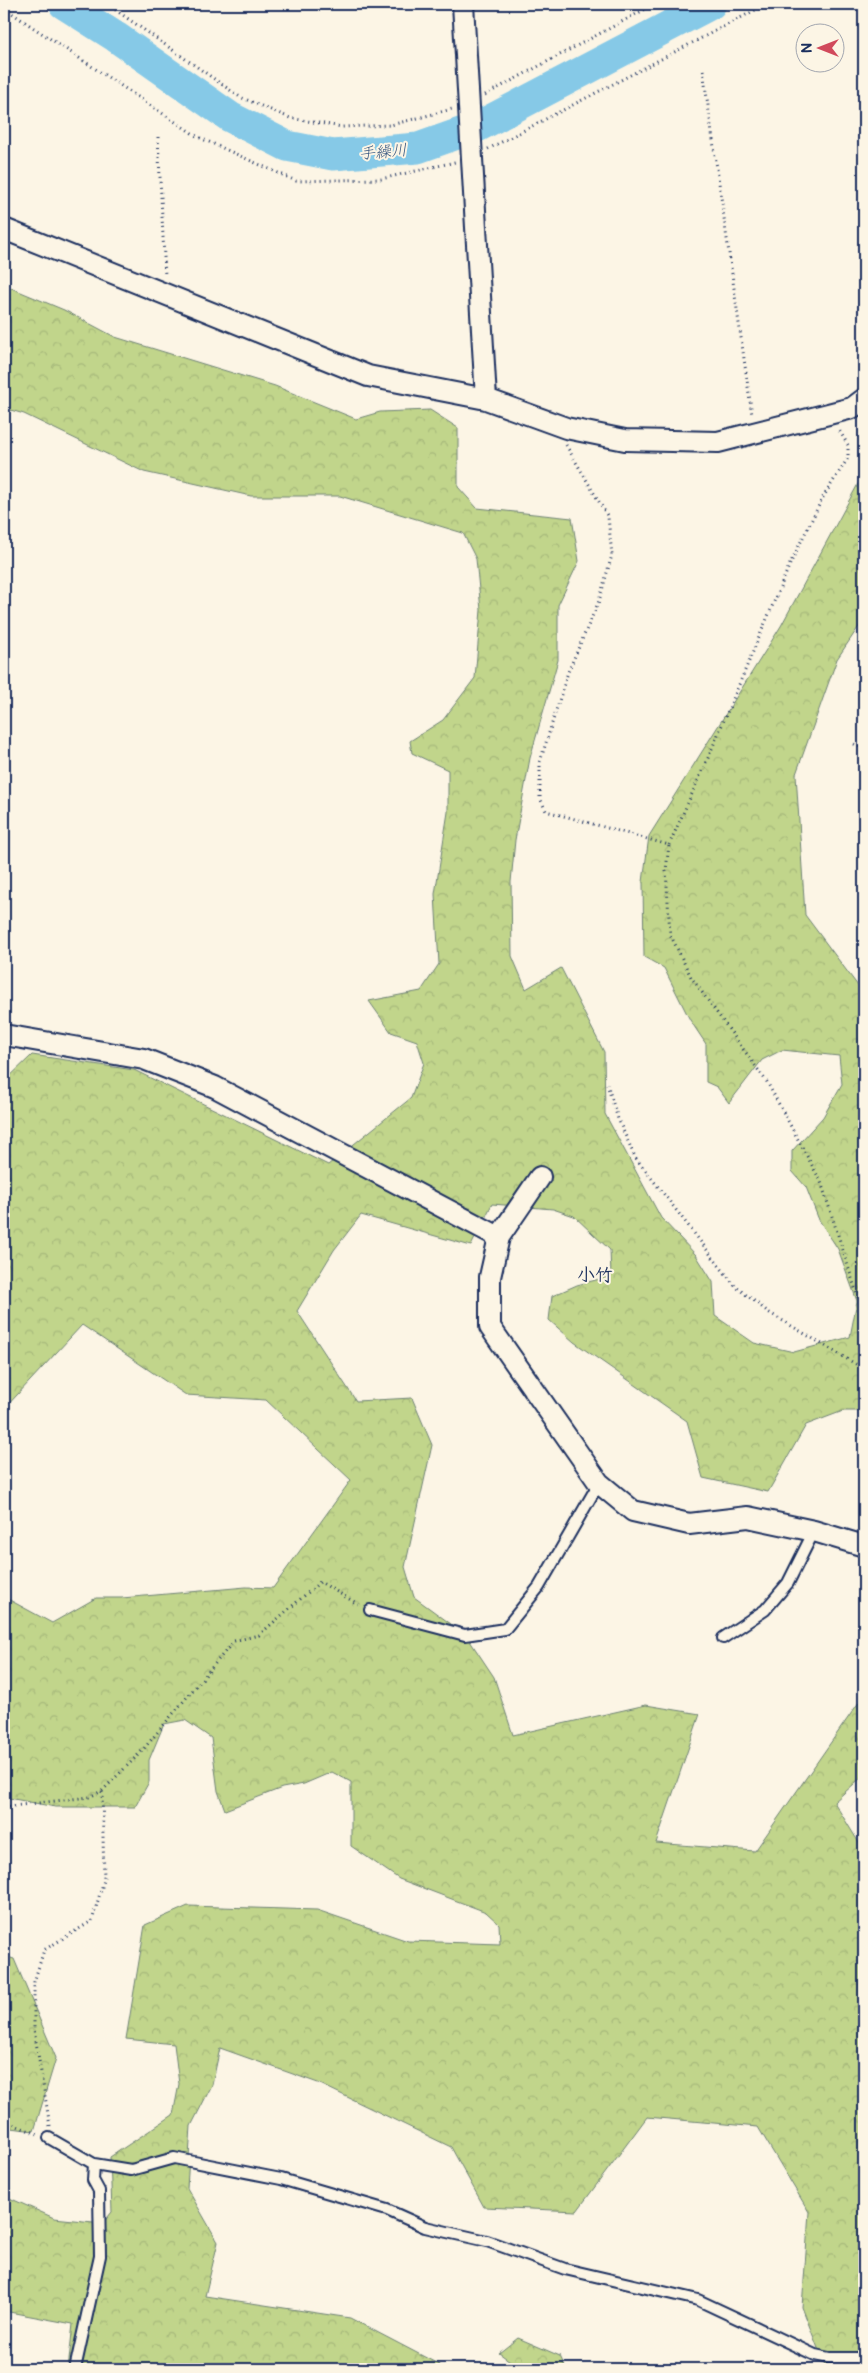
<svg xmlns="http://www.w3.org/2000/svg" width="868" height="2373" viewBox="0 0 868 2373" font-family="'Balsamiq Sans','Klee One',sans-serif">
  <defs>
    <pattern id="forest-crowns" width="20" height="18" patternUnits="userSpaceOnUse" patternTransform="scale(1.25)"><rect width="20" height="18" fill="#c1d58b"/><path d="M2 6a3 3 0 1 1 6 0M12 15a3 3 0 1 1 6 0" fill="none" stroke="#a5b77a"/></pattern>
  </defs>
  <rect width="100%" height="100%" fill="#fcf5e5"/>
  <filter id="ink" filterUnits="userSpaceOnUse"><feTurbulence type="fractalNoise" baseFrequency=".02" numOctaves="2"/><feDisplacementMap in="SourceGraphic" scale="10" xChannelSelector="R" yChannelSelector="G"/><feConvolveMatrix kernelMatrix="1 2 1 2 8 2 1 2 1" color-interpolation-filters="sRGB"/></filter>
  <g filter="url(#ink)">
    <path fill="url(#forest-crowns)" stroke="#6e8274" d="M4,285L64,310L115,337L275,386L356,419L380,412L430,410L458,428V487L477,508L572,518L579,561L558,605V660L530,758L515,840L511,882L512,956L526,989L561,968L604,1052L605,1114L661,1218L696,1255L713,1282L715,1316L754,1343L794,1352L850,1337L857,1301L838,1249L819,1220L806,1187L792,1171V1151L823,1117L842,1084L839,1056L782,1050L762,1060L729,1103L717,1087L706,1082V1044L690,1020L664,968L644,957L643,882L649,836L781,626L864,473V619L837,659L796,774L805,915L864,994V1411H843L806,1425L768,1492L703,1478L687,1421L574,1342L549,1320L552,1296L577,1285L611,1276L610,1250L574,1216L553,1209L492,1204L471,1246L361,1215L334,1250L297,1311L356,1401L412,1398L432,1445L405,1567L414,1597L466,1635L494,1677L513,1735L646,1705L700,1714L656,1843L755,1851L864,1695V1775L834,1802L864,1851V2369H826L802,2307L809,2212L758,2127L647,2117L577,2211L484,2207L451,2147L318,2083L220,2048L212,2085L191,2126L187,2188L218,2242L205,2296L350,2318L438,2364L443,2369H68L73,2324L4,2311L5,2196L54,2218L103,2223L112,2212L110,2157L173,2115L179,2084L174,2044L126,2039L145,1925L188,1906L317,1910L408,1941L500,1944L499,1924L486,1912L399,1879L351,1846V1782L332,1772L304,1784L282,1788L225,1810L218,1791L211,1738L185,1720L164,1724L149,1760V1782L135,1807H55L4,1797V1597L52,1623L96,1598H122L246,1587L273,1588L351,1480L266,1400L186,1395L82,1325L4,1409V1082L32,1055L134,1070L328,1165L411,1098L424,1063L417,1041L391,1032L369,1001L421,991L439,964L435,894L448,812V770L412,753L410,741L443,720L475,678L481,610L476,559L463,533L340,496H251L144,472L24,414L4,408Z
      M4,1956L14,1959L56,2058L34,2131L4,2127Z
      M518,2338L560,2356L566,2369H521L499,2353Z"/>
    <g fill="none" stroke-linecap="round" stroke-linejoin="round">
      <path stroke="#86c9e7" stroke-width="31" d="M64,4L116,37L230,117L287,146L333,155L418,148L477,127L711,4"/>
      <g stroke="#1b2f5e" stroke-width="14">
        <path id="lane" d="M370,1610L465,1635L505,1629L539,1587L599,1483
          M723,1638L765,1610L788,1583L814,1531
          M49,2138L94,2164L131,2170L174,2158L281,2179L387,2210L425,2227L487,2241L565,2269L698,2300L815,2355L829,2358H864
          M75,2369L100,2256L99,2191L93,2180L94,2164"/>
      </g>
      <g stroke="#1b2f5e" stroke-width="24">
        <path id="street" d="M463,4L486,399L566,428L625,440L718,442L852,408L864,399
          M4,229L368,376L486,399
          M4,1035L144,1059L215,1087L499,1237
          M540,1177L499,1237L490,1277V1327L599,1483L633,1511L689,1524L748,1517L814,1531L864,1546"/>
      </g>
      <path stroke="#1b2f5e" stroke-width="3" stroke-dasharray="1 4" stroke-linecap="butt" d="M107,4L240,97L290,118L342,127L391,125L452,109
        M4,8L198,137L296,181L381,179L455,162
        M703,70L752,415
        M485,95L655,4
        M158,137L165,276
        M488,149L767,4
        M566,445L608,517L612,555L599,601L568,672L540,762V798L546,811L669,845L666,870L670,934L691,977L767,1082L821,1182L864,1316
        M854,744L864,749
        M669,845L708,758L790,564L822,499L848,458V445L839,430
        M607,1084L618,1119L635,1157L735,1286L768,1312L864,1369
        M4,1807L89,1797L102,1791L141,1752L234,1641L259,1635L320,1582L358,1604
        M4,2121L38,2134
        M50,2126L34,2030V1982L44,1950L92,1921L104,1880L102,1791"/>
      <use href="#lane" stroke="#fcf5e5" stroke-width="10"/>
      <use href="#street" stroke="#fcf5e5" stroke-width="20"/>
    </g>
  </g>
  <g text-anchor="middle" stroke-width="4" stroke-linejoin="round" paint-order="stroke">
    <g font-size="16" font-style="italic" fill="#365680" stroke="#fcf5e5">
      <text transform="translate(383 151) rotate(-5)" y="6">手繰川</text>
    </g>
    <g font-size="18" font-weight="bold" fill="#1b2f5e" stroke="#fcf5e5">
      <text x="595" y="1281">小竹</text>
    </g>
  </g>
  <rect width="868" height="2373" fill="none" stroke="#fcf5e5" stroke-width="20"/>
  <rect x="10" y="10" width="848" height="2353" fill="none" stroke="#1b2f5e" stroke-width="2" filter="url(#ink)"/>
  <g transform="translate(820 48) rotate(270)"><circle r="24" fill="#fcf5e5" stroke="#a2a6af"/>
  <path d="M0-4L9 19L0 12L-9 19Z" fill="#d1495b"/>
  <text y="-8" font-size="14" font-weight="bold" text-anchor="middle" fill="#1b2f5e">N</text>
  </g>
</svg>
